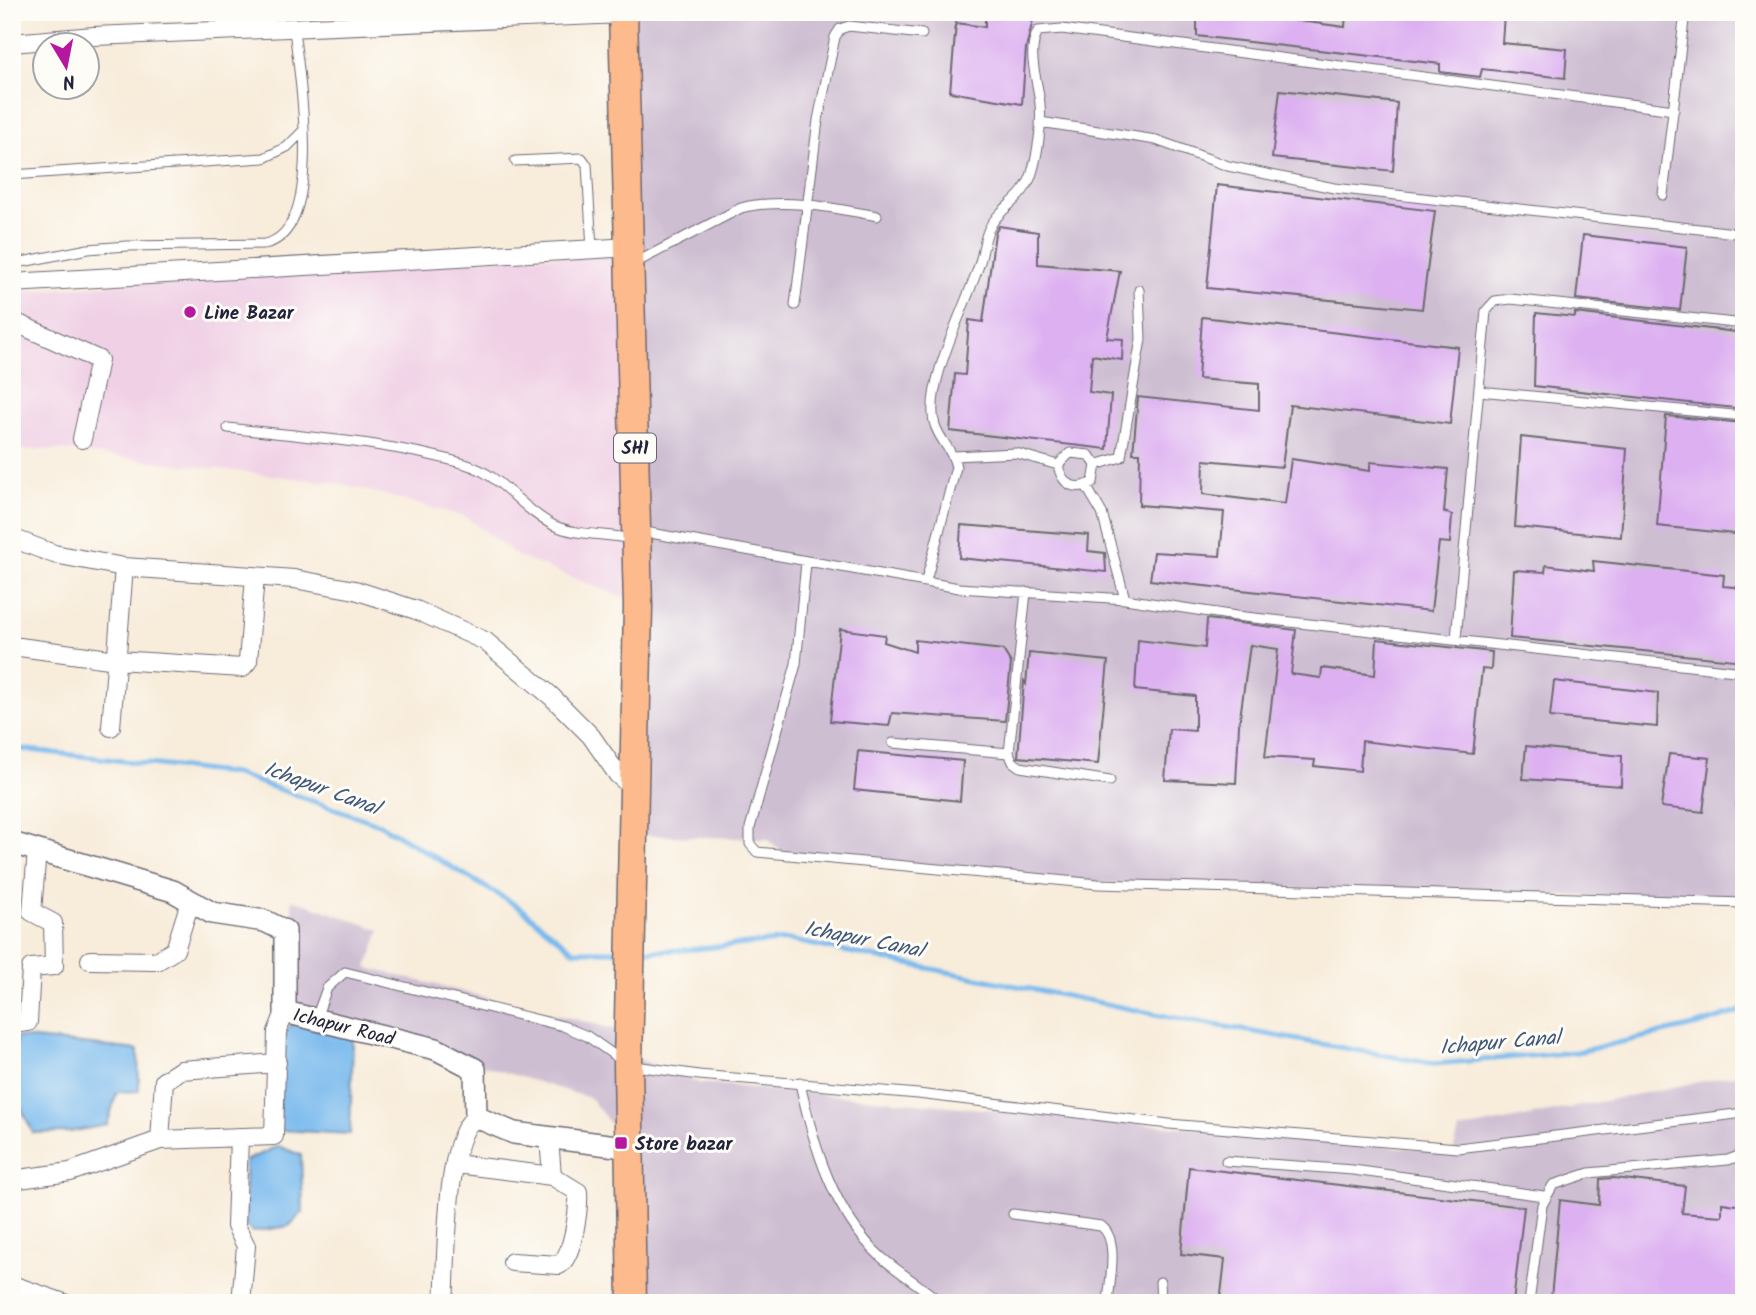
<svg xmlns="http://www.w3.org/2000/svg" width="1756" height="1315" viewBox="0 0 1756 1315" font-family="Kalam,sans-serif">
  <rect width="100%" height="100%" fill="#fdfcf7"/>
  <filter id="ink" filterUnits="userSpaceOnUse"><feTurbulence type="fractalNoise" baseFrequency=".0143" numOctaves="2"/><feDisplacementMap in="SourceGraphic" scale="14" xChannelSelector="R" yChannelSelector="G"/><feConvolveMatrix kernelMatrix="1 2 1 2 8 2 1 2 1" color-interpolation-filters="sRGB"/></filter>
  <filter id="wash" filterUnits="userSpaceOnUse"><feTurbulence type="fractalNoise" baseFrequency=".00686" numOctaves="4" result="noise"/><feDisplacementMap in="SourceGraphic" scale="28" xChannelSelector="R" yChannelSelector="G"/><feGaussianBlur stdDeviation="1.57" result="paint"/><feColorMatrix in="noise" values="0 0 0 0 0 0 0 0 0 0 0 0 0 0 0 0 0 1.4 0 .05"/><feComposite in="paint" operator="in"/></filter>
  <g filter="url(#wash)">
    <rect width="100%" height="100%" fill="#f8ecda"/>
    <path fill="#f0d0e5" d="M625,252L630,600L519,557L466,517L343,484L60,450H12V293L226,274Z"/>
    <path fill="#cebed2" d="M629,12H1744V901L1086,882L782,852L767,839L641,835Z
      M292,899L380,930L367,968L618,1030L619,1135L590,1098L293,1008Z
      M633,1057L699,1083L1453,1152L1459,1130L1744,1073V1303H631Z"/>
    <path fill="#78b9ed" stroke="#4d6e94" stroke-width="2" d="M292,1023L353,1039L350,1134L278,1130L284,1034Z
      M16,1037L138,1050L139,1091L117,1092L107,1125L70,1132L33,1133L12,1089Z
      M278,1146L301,1155L303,1212L289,1226L252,1232L245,1225V1161Z"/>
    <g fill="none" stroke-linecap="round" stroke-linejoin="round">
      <path stroke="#78b9ed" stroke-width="5" d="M12,748L235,774L379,824L519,907L574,951H622
        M639,951L683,950L789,940L1170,1017L1434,1064L1577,1052L1698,1025L1744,1010"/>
    </g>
    <g id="blocks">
      <path fill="#ddb1f1" d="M985,12L1011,15V12H1035L1026,48L1022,104L950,92L956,23L985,27Z
        M1197,12H1233L1345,27L1346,12L1504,14L1502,43L1567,49L1565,78L1482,69L1480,77L1440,72V64L1197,36Z
        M1280,90L1397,103L1393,171L1272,158Z
        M1217,185L1435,211L1422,309L1207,288Z
        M999,226L1038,232V264L1120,271L1107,338L1123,339L1122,360L1092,355L1089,392L1111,395L1107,449L950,431L955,374L965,375L969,320L983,322L995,233Z
        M1583,235L1687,247L1680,310L1576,299Z
        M1536,313L1575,317V313L1744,333V409L1534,386Z
        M1202,317L1458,347L1450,424L1290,405L1282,467L1204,460L1203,494L1285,504L1291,459L1370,471V462L1448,469L1444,512L1452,515L1450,543L1439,542L1431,611L1150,580L1154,552L1220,556L1224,512L1139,505L1140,453H1133L1138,397L1259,410V384L1198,379Z
        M1666,416L1744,423V535L1657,526Z
        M1521,437L1627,449L1621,537L1515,527Z
        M961,525L1089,535L1088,551L1105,553L1106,572L959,558Z
        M1593,561L1724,575L1723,586L1744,588V661L1510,638L1514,570L1545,572L1546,565L1594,571Z
        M1207,619L1296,630L1291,674L1321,678L1322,668L1375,675L1377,639L1492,652L1491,670L1482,669L1473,754L1362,741L1360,771L1314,766L1315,760L1265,757L1278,649L1250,645L1239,725L1236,783L1165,780L1169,729L1195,731V696L1135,690L1138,640L1205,648Z
        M840,629L885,635L884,642L915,652V640L1003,650L1011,663L1005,721L892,713L889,726L830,721Z
        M1029,653L1108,661L1098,764L1018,757L1024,681L1026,684Z
        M1554,681L1658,693L1657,727L1550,717Z
        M1526,746L1622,756L1621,786L1523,779Z
        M858,751L963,761L960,801L854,790Z
        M1669,754L1710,758L1703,812L1661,807Z
        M1189,1167L1524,1207L1513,1303H1220L1225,1259L1181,1254Z
        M1614,1178L1685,1186L1682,1213L1722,1216V1203L1744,1206V1303H1594L1551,1298L1560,1200L1599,1205L1600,1179Z"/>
    </g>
  </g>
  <g filter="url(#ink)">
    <use href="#blocks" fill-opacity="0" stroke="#6d6973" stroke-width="2"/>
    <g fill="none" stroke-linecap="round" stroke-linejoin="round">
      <g stroke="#6d6973" stroke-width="11">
        <path id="service" d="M1040,122L1156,140L1228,166L1334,188L1744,234
          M515,161L582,158L587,165L592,249
          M12,175L264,158L287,147L304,130
          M1663,195L1685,12
          M635,263L741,208C784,197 834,208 877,216
          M12,264L88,249L127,246L264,244C327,233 299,73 294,30
          M795,305L818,120L835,37L840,29L849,26L922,34
          M1479,391L1744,416
          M228,428C306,437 390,442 465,464C502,475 521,509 553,525C576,536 606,533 631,539
          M954,456L1016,453L1058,465C1062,485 1075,492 1093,482L1096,465L1089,455L1070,453L1058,465
          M1096,465L1121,457L1141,339L1139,290
          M1086,486L1102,513L1125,599
          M639,531L959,588L1125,599L1236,616L1744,672
          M806,563L796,664L750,828V844L757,852L1098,884L1744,903
          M926,581L956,467C953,450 940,441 935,425C922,387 969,300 980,262C983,252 984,241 988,231C997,208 1024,201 1032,173C1038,153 1042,125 1040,104C1038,80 1026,54 1038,31L1062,29L1674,110
          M1026,592L1009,753L1013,762L1020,767L1110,781
          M1456,639L1486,311L1495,301L1511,299L1744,324
          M893,743L1009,753
          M1744,766L1741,805L1744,811
          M316,1018L327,988L345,972L563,1026L587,1036L628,1065L699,1075L918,1094L1169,1124L1458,1148L1744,1113
          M800,1083C813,1144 833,1213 881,1257C900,1273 922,1287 942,1303
          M1226,1161L1353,1170L1544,1196
          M1013,1214L1101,1226C1120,1239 1109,1283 1108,1303
          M1160,1282L1161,1303
          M1529,1303L1542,1205L1553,1185L1589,1173L1728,1160L1744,1154"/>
      </g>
      <g stroke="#6d6973" stroke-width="20">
        <path id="minor" d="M12,43L94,36L623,14
          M12,283L631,247
          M12,321L99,360L82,439
          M12,538L54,554L124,567L294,579L355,590L416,610L485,641L551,696L591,736L618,775L633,788
          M12,646L117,660L242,668L248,661L255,577
          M111,727L124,567
          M90,960L157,961L175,950L190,902
          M12,1024L28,1022L31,968L54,966L53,923L32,912L37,850
          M239,1137L236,1226L246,1246L241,1303
          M160,1140L164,1081L181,1070L277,1063
          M456,1164L552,1176
          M12,1180L70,1172L160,1140L274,1136L277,1032L285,1012
          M512,1262L559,1265C573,1257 579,1209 578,1192L552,1176L549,1138
          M12,1285L64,1303
          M444,1303C447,1264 444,1137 476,1117"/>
      </g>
      <g stroke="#6d6973" stroke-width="24">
        <path id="tertiary" d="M12,843L173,891L212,913L265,921L285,931V1012L436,1049L475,1069L476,1117L514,1133L632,1148"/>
      </g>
      <g stroke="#6d6973" stroke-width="31">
        <path id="primary" d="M623,12L638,606L628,1065L632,1303"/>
      </g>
      <use href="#service" stroke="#fff" stroke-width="9"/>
      <use href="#minor" stroke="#fff" stroke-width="18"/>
      <use href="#tertiary" stroke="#fff" stroke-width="21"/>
      <use href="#primary" stroke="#fcba8d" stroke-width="28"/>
    </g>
  </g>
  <g fill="#b5179e" stroke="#fdfcf7" stroke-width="2.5">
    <circle cx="190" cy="312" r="7"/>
    <rect x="614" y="1136" width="14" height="14" rx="3.5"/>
  </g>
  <g text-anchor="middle" stroke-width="6" stroke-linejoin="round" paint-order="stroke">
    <rect fill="#fdfcf7" stroke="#646373" stroke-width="2" x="614" y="433.5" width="42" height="29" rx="5"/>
    <g font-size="18" font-weight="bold" fill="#22223b">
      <text x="635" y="454">SH1</text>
    </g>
    <g font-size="19" font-weight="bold" fill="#22223b" stroke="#fdfcf7" text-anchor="start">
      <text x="204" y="319">Line Bazar</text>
      <text x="635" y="1150">Store bazar</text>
    </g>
    <g font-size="19" fill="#22223b" stroke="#fdfcf7">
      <text transform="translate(344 1026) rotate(14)" y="7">Ichapur Road</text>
    </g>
    <g font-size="21" font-style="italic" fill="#405779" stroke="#fdfcf7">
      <text transform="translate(322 788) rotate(20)" y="7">Ichapur Canal</text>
      <text transform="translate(864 939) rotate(11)" y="7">Ichapur Canal</text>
      <text transform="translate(1500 1042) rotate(-5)" y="7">Ichapur Canal</text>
    </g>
  </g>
  <rect width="1756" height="1315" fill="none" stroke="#fdfcf7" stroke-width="42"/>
  <g transform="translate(66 66) rotate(170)"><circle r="33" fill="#fdfcf7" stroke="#a5a5ac" stroke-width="2"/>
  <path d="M0-5L12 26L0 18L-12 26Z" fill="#b5179e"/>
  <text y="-10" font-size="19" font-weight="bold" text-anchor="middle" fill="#22223b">N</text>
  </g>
</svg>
